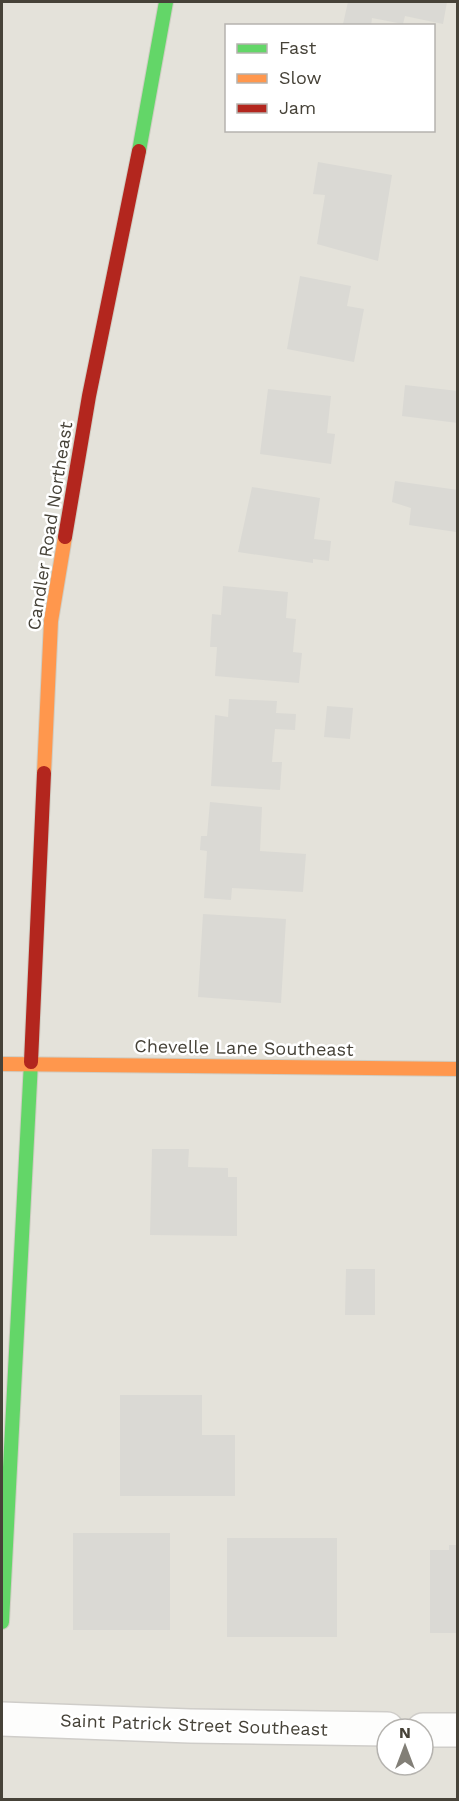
<svg xmlns="http://www.w3.org/2000/svg" width="459" height="1801" viewBox="0 0 459 1801" font-family="'Work Sans',sans-serif">
  <rect width="100%" height="100%" fill="#f1f0eb"/>
  <path fill="#e4e2da" fill-rule="evenodd" d="M2,2H457V1799H2ZM226,26H434V130H226ZM387,1729H423V1765H387Z"/>
  <path fill="#dad9d4" d="M348,2H447L443,24L405,16L403,24L372,18L371,26L343,24Z
    M318,162L392,175L378,261L317,244L325,195L313,194Z
    M300,276L351,286L347,306L364,309L354,362L287,349Z
    M405,385L458,391V423L402,416Z
    M268,389L331,396L327,433L335,434L331,464L260,454Z
    M395,481L458,490L456,532L409,525L411,508L392,502Z
    M252,487L320,498L314,539L331,541L329,561L313,559V563L238,552Z
    M223,586L288,592L286,618L296,619L293,652L302,653L299,683L215,676L217,647H210L212,614L221,615Z
    M229,699L277,701L276,713L296,714L295,730L275,729L272,762H282L280,790L211,786L215,715L228,717Z
    M327,706L353,708L350,739L324,737Z
    M210,802L262,807L260,851L306,854L303,892L232,888L231,900L204,898L207,851L200,850L201,836H207Z
    M203,914L286,919L281,1003L198,997Z
    M152,1149H189L188,1167L228,1168V1177H237V1236L150,1235Z
    M346,1269H375V1315H345Z
    M120,1395H202V1435H235V1496H120Z
    M73,1533H170V1630H73Z
    M227,1538H337V1637H227Z
    M449,1545H458V1633H430V1550H449Z"/>
  <g fill="none" stroke-linecap="round" stroke-linejoin="round">
    <g stroke="#cfcdc9" stroke-width="36">
      <path id="street" d="M2,1719L190,1726L387,1729
        M423,1730H458"/>
    </g>
    <g stroke="#cfcdc3" stroke-width="16">
      <path id="fast" d="M139,151L166,2
        M2,1622L31,1062"/>
    </g>
    <g stroke="#cfcdc3" stroke-width="16">
      <path id="slow" d="M44,773L51,621L65,537
        M2,1064L458,1069"/>
    </g>
    <g stroke="#cfcdc3" stroke-width="16">
      <path id="jam" d="M65,537L89,396L139,151
        M31,1062L44,773"/>
    </g>
    <use href="#street" stroke="#fdfdfc" stroke-width="33"/>
    <use href="#fast" stroke="#63d668" stroke-width="14"/>
    <use href="#slow" stroke="#ff974d" stroke-width="14"/>
    <use href="#jam" stroke="#b3261e" stroke-width="14"/>
  </g>
  <g text-anchor="middle" stroke-width="5" stroke-linejoin="round" paint-order="stroke">
    <g font-size="18" fill="#464238" stroke="#fff">
      <text transform="translate(50 526) rotate(-81)" y="6">Candler Road Northeast</text>
      <text transform="translate(244 1048) rotate(1)" y="6">Chevelle Lane Southeast</text>
      <text transform="translate(194 1725) rotate(2)" y="6">Saint Patrick Street Southeast</text>
    </g>
  </g>
  <rect width="459" height="1801" fill="none" stroke="#464238" stroke-width="6"/>
  <rect x="225" y="24" width="210" height="108" fill="#ffffff" stroke="#b5b3af" stroke-width="1.5"/>
  <rect x="237" y="44" width="30" height="9" fill="#63d668" stroke="#b5b3af" stroke-width="1.5"/>
  <text x="279" y="54" font-size="18" fill="#464238">Fast</text>
  <rect x="237" y="74" width="30" height="9" fill="#ff974d" stroke="#b5b3af" stroke-width="1.5"/>
  <text x="279" y="84" font-size="18" fill="#464238">Slow</text>
  <rect x="237" y="104" width="30" height="9" fill="#b3261e" stroke="#b5b3af" stroke-width="1.5"/>
  <text x="279" y="114" font-size="18" fill="#464238">Jam</text>
  <g transform="translate(405 1747)"><circle r="28" fill="#ffffff" stroke="#b5b3af" stroke-width="1.5"/>
  <path d="M0-4.5L10 22L0 15L-10 22Z" fill="#827f77"/>
  <text y="-9" font-size="16" font-weight="bold" text-anchor="middle" fill="#464238">N</text>
  </g>
</svg>
